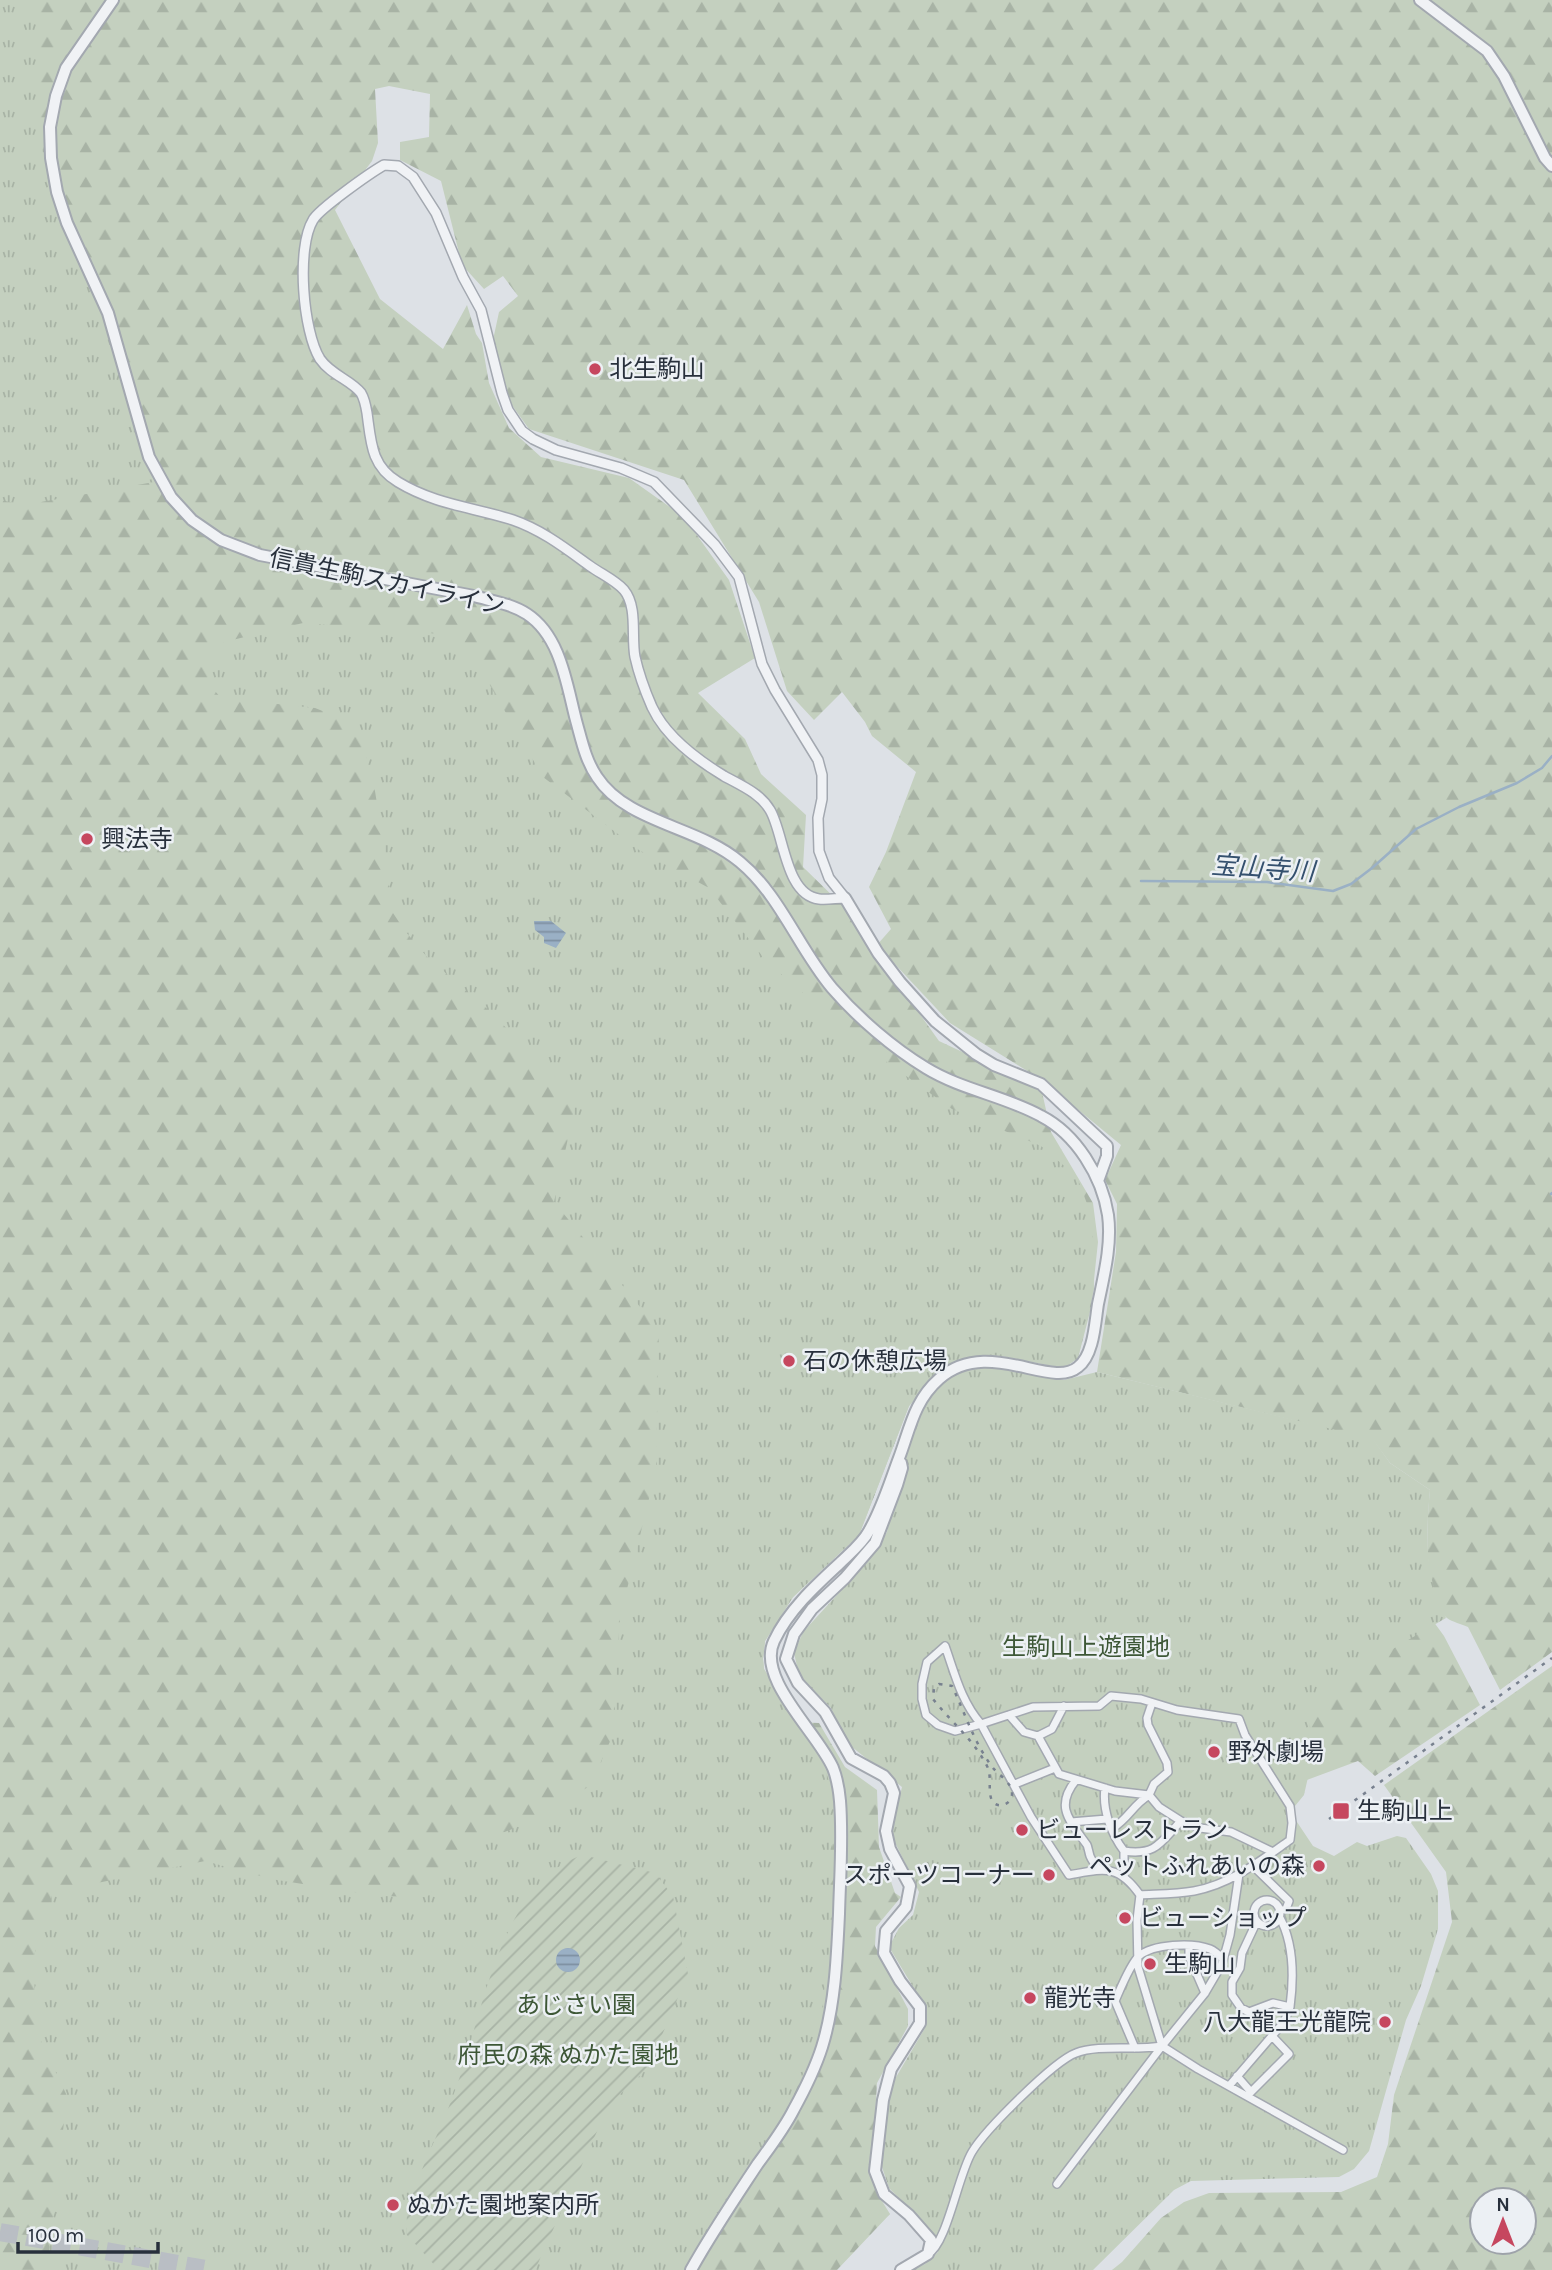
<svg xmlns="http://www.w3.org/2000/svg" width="1552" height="2270" viewBox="0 0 1552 2270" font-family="Karla,'Noto Sans JP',sans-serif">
  <defs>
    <pattern id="forest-firs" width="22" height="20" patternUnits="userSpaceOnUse" patternTransform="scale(1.75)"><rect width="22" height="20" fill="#c4d0bf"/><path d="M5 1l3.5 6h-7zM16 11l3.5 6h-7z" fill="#a8b3a5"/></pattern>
    <pattern id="park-tufts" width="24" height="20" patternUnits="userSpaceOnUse" patternTransform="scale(1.75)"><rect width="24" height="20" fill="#c4d0bf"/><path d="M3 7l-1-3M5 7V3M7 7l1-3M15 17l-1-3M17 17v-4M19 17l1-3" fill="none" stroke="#a8b3a5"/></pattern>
    <pattern id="garden-furrows" width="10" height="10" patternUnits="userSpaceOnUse" patternTransform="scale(1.75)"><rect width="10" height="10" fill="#c4d0bf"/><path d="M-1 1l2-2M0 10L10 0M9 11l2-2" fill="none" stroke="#a8b3a5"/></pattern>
    <pattern id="water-rules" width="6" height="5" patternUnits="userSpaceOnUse" patternTransform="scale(1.75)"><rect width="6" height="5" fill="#9ab0c5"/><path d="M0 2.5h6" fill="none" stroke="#7e90a1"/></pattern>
  </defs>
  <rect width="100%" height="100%" fill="#dde1e6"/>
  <path fill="url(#forest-firs)" fill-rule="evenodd" d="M0,0H1552V1652L1500,1690L1468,1627C1462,1624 1452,1622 1447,1618C1422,1599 1427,1519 1430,1490L1390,1463L1373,1440L1097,1372L1116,1252L1117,1204L1105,1180L1121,1145L1042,1080L950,1023L877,945L891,929L869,887L886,852L916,772L872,736L865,722L842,692L814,720L787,691L759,602L684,480L529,429L506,397L493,340L499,312L518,296L503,276L484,289L462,265L441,181L400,160V142L429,137L430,94L389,86L375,89L378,143L372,161L335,210L380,299L443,349L467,305L476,334L482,343L489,383L509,428L541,457L629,478L684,517L729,580L755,658L698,693L745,739L761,774L806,815L803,867L842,905L939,1041L1016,1077L1042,1092L1051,1132L1093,1203L1098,1242L1091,1308L1078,1358L1068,1365L1059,1367L1002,1356L985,1355L957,1362L936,1374L909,1406L859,1535L793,1597L765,1641L763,1659L764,1669L795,1722L819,1723L845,1767L877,1790L879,1847L895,1893L901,1897L876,1927L875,1946L908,2009V2026L877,2083L872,2168L882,2201L890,2214L837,2270H0Z
    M951,1506L1428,1614L1444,1636L1480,1705L1375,1776L1358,1761L1288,1787Z
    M1552,1666V2270H1112L1122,2262L1161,2218L1184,2202L1209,2193L1341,2192L1377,2177L1388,2144L1394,2095L1452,1922L1446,1872L1384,1785ZM1482,2200H1524V2242H1482Z"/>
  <path fill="url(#park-tufts)" d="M0,0H40C38,64 34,129 51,191C65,239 93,282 108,329C124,381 130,433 154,482L24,505L0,500Z
    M303,623L440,634L488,682L543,777L639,850L709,888L767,962L870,1050L952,1109L1041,1146L1077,1177L1092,1217L1094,1289L1078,1358L1068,1365L1059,1367L1002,1356L985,1355L957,1362L936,1374L909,1406L859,1535L793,1597L765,1641L763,1659L764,1669L795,1722L822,1760L837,1805L831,1857V1935L818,2040L788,2108L769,2139L725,2200L686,2270H47L67,2096L37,2032L33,1959L53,1892L205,1861L271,1879L379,1896L427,1897L471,1846L524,1824L590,1786L612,1737L620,1618L656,1470L659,1330L554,1202L576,1102L492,1013L428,958L405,931L391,910L388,872L374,785L358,725L315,708L221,698L209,684L207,659L224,642Z
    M1001,1365L1064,1380L1097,1372L1373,1439L1390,1463L1430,1490C1426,1535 1424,1577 1446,1618L1334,1683L1306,1712L1313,1737L1311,1764L1304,1795L1295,1806V1819L1313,1846L1334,1856L1357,1842L1367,1846L1397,1836L1406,1838L1431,1874L1438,1891V1929L1421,1986L1406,2020L1369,2151L1354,2169L1339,2177L1191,2181L1174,2190L1093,2270H912L925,2264L938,2252L931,2231L889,2188L880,2161L892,2084L925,2028L927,2010L889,1947L899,1928L913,1915L919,1892L891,1834L902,1787L847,1743L831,1708L799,1675L794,1653L803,1632L869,1560L887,1532L904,1456L916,1417L933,1391L947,1379L963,1371L982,1366Z"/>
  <path fill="url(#garden-furrows)" d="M583,1855L655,1873L673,1896L688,1974L648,2068L615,2099L599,2127L535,2270H439L407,2235C407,2227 406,2217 408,2209C420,2167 443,2126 457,2085C483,2014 500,1882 583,1855Z"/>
  <path fill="url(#water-rules)" d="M534,921H551L566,933L556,948L544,943V937L535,930Z
    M556 1960a12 12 0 1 1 24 0a12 12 0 1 1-24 0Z"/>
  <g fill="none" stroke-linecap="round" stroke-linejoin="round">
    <path stroke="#9ab0c5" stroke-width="2.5" d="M1141,881L1267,882L1333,891L1351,884L1372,868L1416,829L1459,807L1517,783L1542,768L1552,756
      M1551,1194L1552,1193"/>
    <path stroke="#b9bec4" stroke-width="18" stroke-dasharray="18 9" stroke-linecap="butt" d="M0,2232L211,2270"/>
    <g stroke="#a3a8b0" stroke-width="10">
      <path id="pedestrian" d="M945,1646C955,1674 961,1701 981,1724L955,1731L938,1725L926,1715L922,1699V1684L927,1662Z
        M1152,1703L1147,1718L1148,1725L1167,1763L1168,1772L1154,1784L1149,1795L1159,1807L1181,1821L1200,1828L1231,1832L1273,1852
        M1009,1715L1024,1732L1038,1736L1059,1774L1115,1791L1149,1795
        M1038,1736L1052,1729L1064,1706
        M1076,1780C1054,1807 1070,1821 1087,1845C1088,1847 1089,1853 1090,1856C1092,1861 1096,1866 1099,1870
        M1015,1784L1055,1768
        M1105,1788C1102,1809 1111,1834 1124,1851
        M1071,1822L1107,1819
        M1113,1828C1128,1819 1134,1804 1148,1796
        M1253,1866L1289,1901L1286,1909L1280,1911
        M1239,1874L1230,1935L1222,1964L1205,1993L1162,2046L1198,2069L1343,2150
        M1124,1876V1851C1156,1856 1161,1842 1181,1821
        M1254 1913a13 13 0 1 1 26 0a13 13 0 1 1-26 0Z
        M1257,1921L1242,1953L1240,1968L1232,1982V1995L1241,2008L1249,2012L1273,2003L1290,2007C1294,1977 1294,1943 1279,1916
        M1189,1947V1956L1205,1993
        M1135,2048L1115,2001C1120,1990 1130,1964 1139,1956C1153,1944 1192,1942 1210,1949C1215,1951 1219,1955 1223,1959
        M1237,2076L1251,2092L1289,2054L1272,2036
        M1229,2086L1284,2022L1290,2007
        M1057,2184L1162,2046L1138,1967L1137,1920L1140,1895C1118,1863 1103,1869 1069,1875L1031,1817L981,1724L1033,1707L1099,1706L1111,1696L1141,1699L1177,1710L1239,1719L1245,1735L1290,1806L1292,1823L1290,1840C1260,1861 1231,1884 1194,1891C1177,1894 1158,1894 1140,1895
        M928,2254C947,2244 958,2175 972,2152C985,2130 1054,2061 1076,2053C1099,2044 1136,2051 1162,2046"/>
    </g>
    <g stroke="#a3a8b0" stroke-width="12">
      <path id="minor" d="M384,165L398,166L413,177L436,213L463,277L481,310L502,393L508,410L522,431L533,439L556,450L621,468L654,482L715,545L739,577L762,664L775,690L818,760L822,775V799L818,818L819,851L829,878L845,898C837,898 827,900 819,899C785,895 784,833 770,810C760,793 740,785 724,776C696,759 666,737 652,707C645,691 639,675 635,657C631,637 638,607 624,590C615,580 601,574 590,566C565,548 542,530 513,520C473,507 436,505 398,482C371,466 371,442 367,413C366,407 364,398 361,393C351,380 331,375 320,359C303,332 296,248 313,220C319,209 370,173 384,165Z"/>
    </g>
    <g stroke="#a3a8b0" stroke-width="14">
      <path id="tertiary" d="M113,0L66,68L56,96L50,127L51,158L57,192L67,223L108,313L149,457L171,497L192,520L221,540L260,555L474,596C492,601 512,604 527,614C562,637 567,688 577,724C582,742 586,761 597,777C627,823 698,826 740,862C780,895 799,949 832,988C858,1018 893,1048 926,1068C962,1090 1005,1096 1041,1116C1076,1134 1102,1176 1108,1215C1112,1244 1104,1275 1098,1304C1095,1322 1094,1355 1078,1367C1051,1390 988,1336 939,1379C914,1401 910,1429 899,1458C890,1482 882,1509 869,1531C862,1544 849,1554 839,1564C815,1586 788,1611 774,1641C756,1679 818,1733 833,1768C837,1778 839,1790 840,1801C843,1838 840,1876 839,1914C837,1958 835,2005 822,2047C815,2069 805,2089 794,2109C784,2129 770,2147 757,2165C734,2200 711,2234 691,2270
        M1420,0L1487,51L1504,76L1545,158L1552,166
        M845,898L878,953L900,982L935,1021L976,1054L994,1065L1041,1084L1107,1146V1156L1098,1181
        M901,1463L902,1468L897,1485L875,1543L845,1578L812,1609L794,1634L786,1659L798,1683L825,1712L851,1758L884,1776L890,1783L894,1793L886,1831L890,1849L910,1886L906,1907L886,1931L884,1953L900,1981L920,2007V2023L891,2069L883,2100L875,2171L884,2194L909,2215L931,2240L928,2254L901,2270"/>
    </g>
    <use href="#pedestrian" stroke="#f0f2f5" stroke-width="7"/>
    <use href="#minor" stroke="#f0f2f5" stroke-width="9"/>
    <use href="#tertiary" stroke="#f0f2f5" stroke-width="10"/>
    <path stroke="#78818f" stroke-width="2.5" stroke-dasharray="3.5 7" stroke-linecap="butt" d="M939,1684L952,1686C965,1713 974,1743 993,1768C999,1775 1012,1783 1012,1793C1013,1805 995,1811 991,1798C988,1788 992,1776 987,1766C974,1740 951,1722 933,1699L934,1688Z
      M1329,1819L1552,1658"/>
  </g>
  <g fill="#c6475f" stroke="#ecf0f4" stroke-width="2.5">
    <circle cx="595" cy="369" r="7"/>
    <circle cx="87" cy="839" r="7"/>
    <circle cx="789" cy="1361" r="7"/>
    <circle cx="1214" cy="1752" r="7"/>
    <rect x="1332" y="1802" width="18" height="18" rx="3.5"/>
    <circle cx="1022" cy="1830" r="7"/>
    <circle cx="1319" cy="1866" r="7"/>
    <circle cx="1049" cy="1875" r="7"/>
    <circle cx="1125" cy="1918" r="7"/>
    <circle cx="1150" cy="1964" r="7"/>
    <circle cx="1030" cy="1998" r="7"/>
    <circle cx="1385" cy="2022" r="7"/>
    <circle cx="393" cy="2205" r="7"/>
  </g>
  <g text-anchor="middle" stroke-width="5" stroke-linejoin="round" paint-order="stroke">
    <g font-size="24" fill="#28303c" stroke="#ecf0f4" text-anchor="start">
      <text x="609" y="377">北生駒山</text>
      <text x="101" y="847">興法寺</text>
      <text x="803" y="1369">石の休憩広場</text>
      <text x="1228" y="1760">野外劇場</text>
      <text x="1357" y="1819">生駒山上</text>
      <text x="1036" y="1838">ビューレストラン</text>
      <text x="1305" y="1874" text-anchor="end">ペットふれあいの森</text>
      <text x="1035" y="1883" text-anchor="end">スポーツコーナー</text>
      <text x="1139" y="1926">ビューショップ</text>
      <text x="1164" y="1972">生駒山</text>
      <text x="1044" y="2006">龍光寺</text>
      <text x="1371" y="2030" text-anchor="end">八大龍王光龍院</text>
      <text x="407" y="2213">ぬかた園地案内所</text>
    </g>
    <g font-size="24" fill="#28303c" stroke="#ecf0f4">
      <text transform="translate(387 582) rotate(12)" y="8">信貴生駒スカイライン</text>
    </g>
    <g font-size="24" fill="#3d5736" stroke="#ecf0f4">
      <text x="1086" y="1655">生駒山上遊園地</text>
      <text x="576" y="2013">あじさい園</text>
      <text x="568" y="2063">府民の森 ぬかた園地</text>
    </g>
    <g font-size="26" font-style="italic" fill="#34506e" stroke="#ecf0f4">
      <text transform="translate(1263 868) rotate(4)" y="9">宝山寺川</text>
    </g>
  </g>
  <g transform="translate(1503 2221)"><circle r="33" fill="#ecf0f4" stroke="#9ea3aa" stroke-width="2"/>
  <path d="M0-5L12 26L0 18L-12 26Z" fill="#c6475f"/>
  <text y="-10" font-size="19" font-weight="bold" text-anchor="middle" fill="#28303c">N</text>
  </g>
  <path d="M18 2242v10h140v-10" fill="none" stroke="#28303c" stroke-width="3.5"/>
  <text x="28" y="2242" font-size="21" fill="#28303c" stroke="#ecf0f4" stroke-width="5" paint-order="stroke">100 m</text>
</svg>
